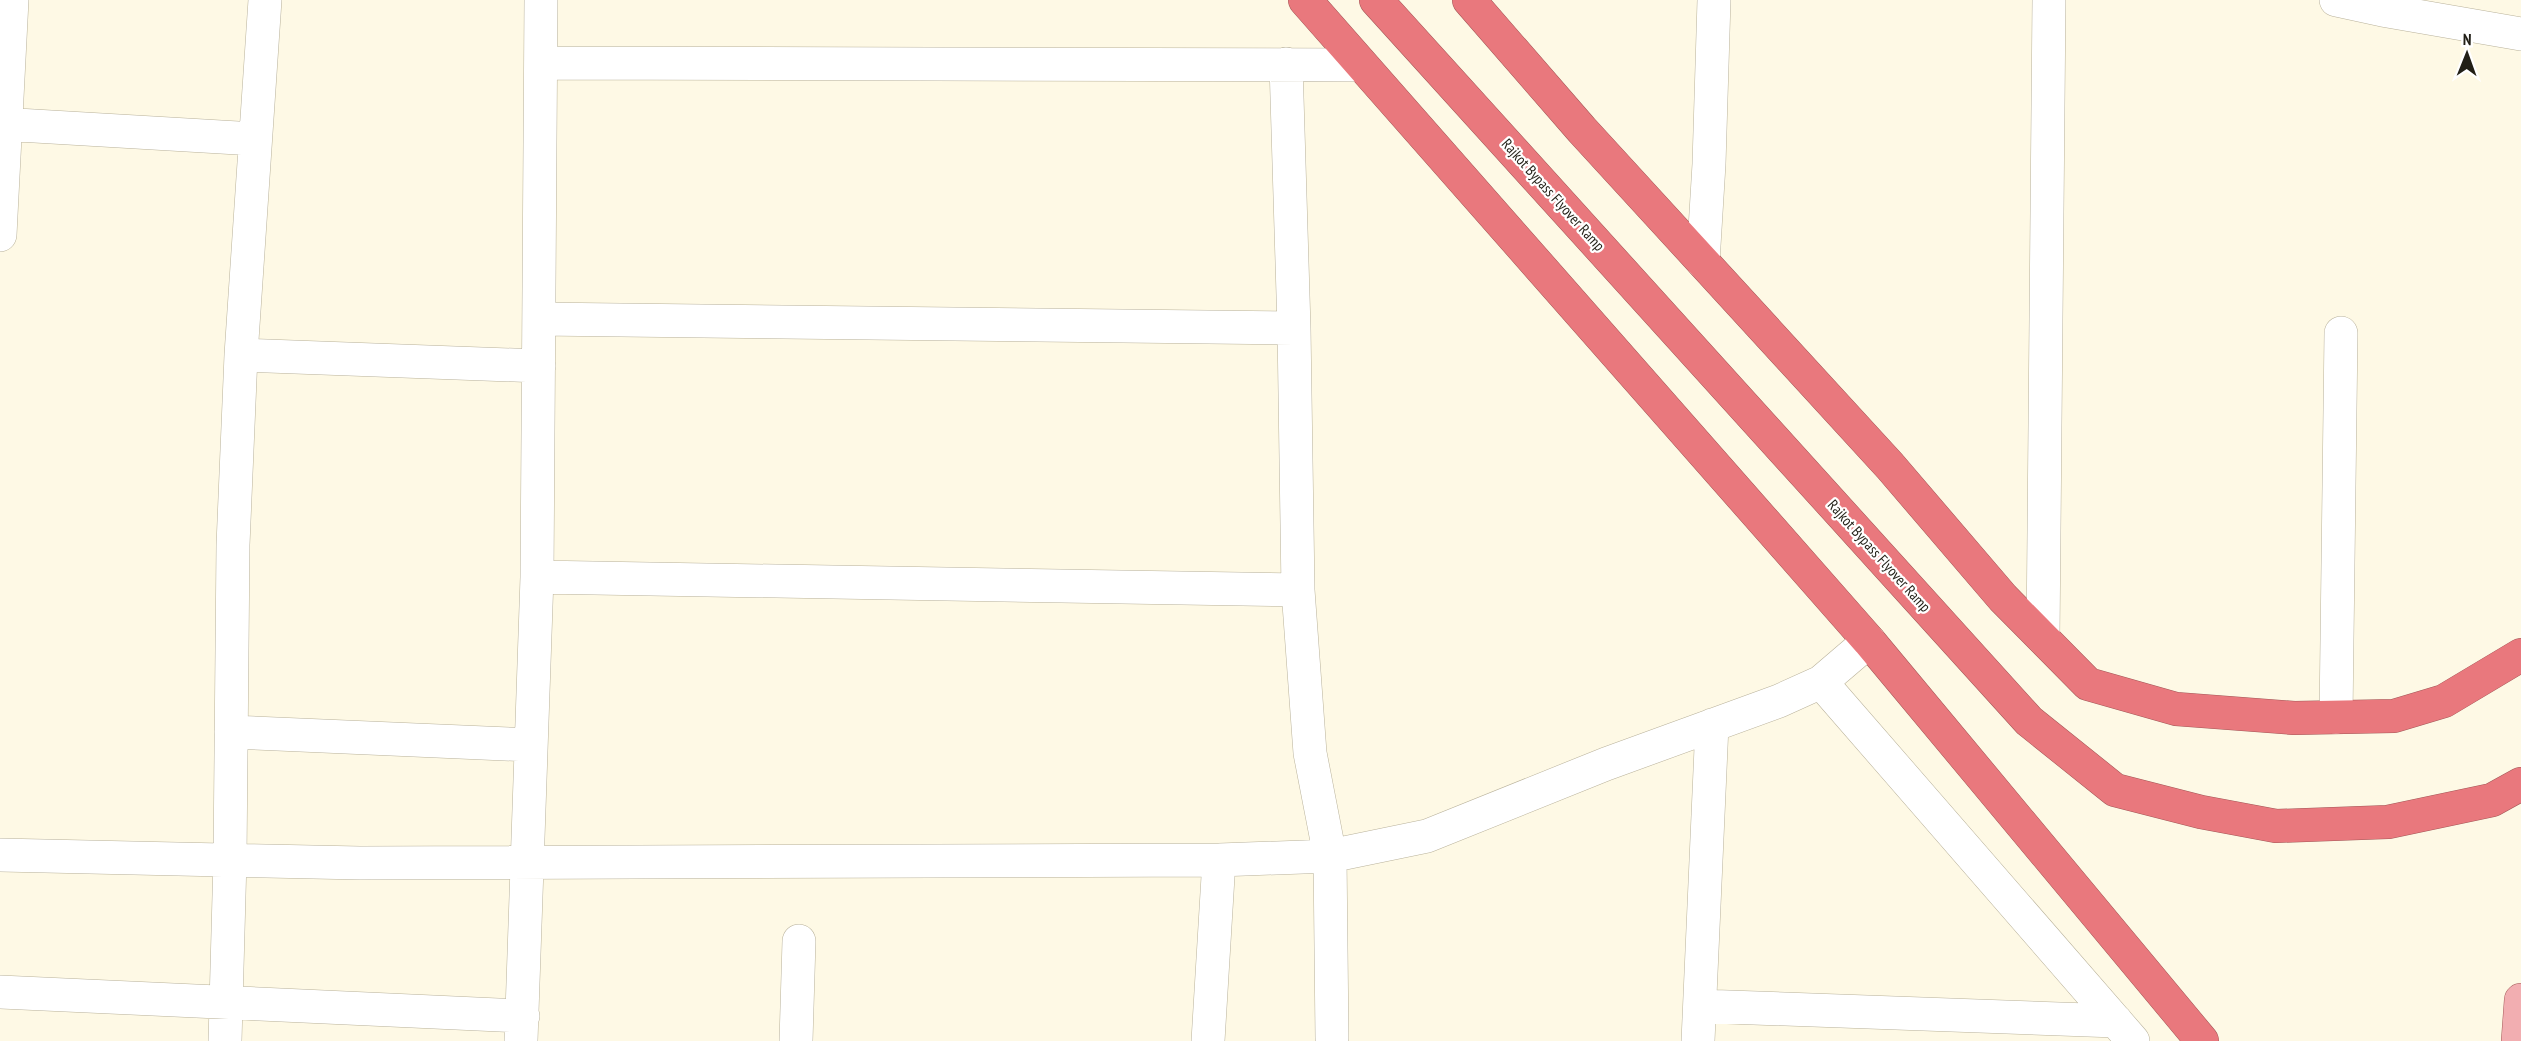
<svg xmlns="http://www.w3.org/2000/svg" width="2521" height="1041" viewBox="0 0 2521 1041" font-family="'PT Sans Narrow',sans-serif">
  <rect width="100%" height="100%" fill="#fef9e5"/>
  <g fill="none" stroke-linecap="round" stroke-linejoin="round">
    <g stroke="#b9b29b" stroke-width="34">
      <path id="minor" d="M2336,0L2382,10L2521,34
        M542,63L1361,65
        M1286,64L1294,328L1298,590L1310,753L1330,856L1332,1038
        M0,124L255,139
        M0,235L12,0
        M1703,262L1709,164L1714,0
        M539,319L1294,328
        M241,355L539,366
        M537,577L1298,590
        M2043,638L2049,0
        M1821,682L2133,1041
        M2336,717L2341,333
        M231,732L530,745
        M0,855L360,863L1219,860L1330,856L1427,836L1606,764L1779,701L1821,682L1869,641
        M0,992L523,1016
        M1700,1006L2116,1021
        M225,1041L230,859L233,545L241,355L265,0
        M521,1041L537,577L541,0
        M796,1041L799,941
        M1208,1041L1219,860
        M1698,1041L1712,725"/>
    </g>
    <g stroke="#a35959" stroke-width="34">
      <path id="major" d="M2518,1041L2521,1000"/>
    </g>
    <g stroke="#a35959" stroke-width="34">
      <path id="highway" d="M1305,0L1869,641L2202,1041
        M1376,0L2029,721L2115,790L2201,812L2276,826L2388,822L2492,800L2521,784
        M1469,0L1582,130L1890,466L2003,598L2088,684L2176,709L2294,718L2394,716L2444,701L2521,655"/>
    </g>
    <use href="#minor" stroke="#fff" stroke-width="33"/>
    <use href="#major" stroke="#f2aeb1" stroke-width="33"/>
    <use href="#highway" stroke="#e9787d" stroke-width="33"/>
  </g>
  <g text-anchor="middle" stroke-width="4.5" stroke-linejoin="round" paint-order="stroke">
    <g font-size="15" fill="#211f16" stroke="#fff">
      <text transform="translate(1553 195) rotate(48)" y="5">Rajkot Bypass Flyover Ramp</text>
      <text transform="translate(1879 556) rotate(48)" y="5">Rajkot Bypass Flyover Ramp</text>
    </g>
  </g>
  <g transform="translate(2467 54) rotate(1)" stroke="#ffffff" stroke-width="4.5" paint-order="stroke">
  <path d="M0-4.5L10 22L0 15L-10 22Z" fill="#211f16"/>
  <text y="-9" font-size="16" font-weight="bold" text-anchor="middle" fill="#211f16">N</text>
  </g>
</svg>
